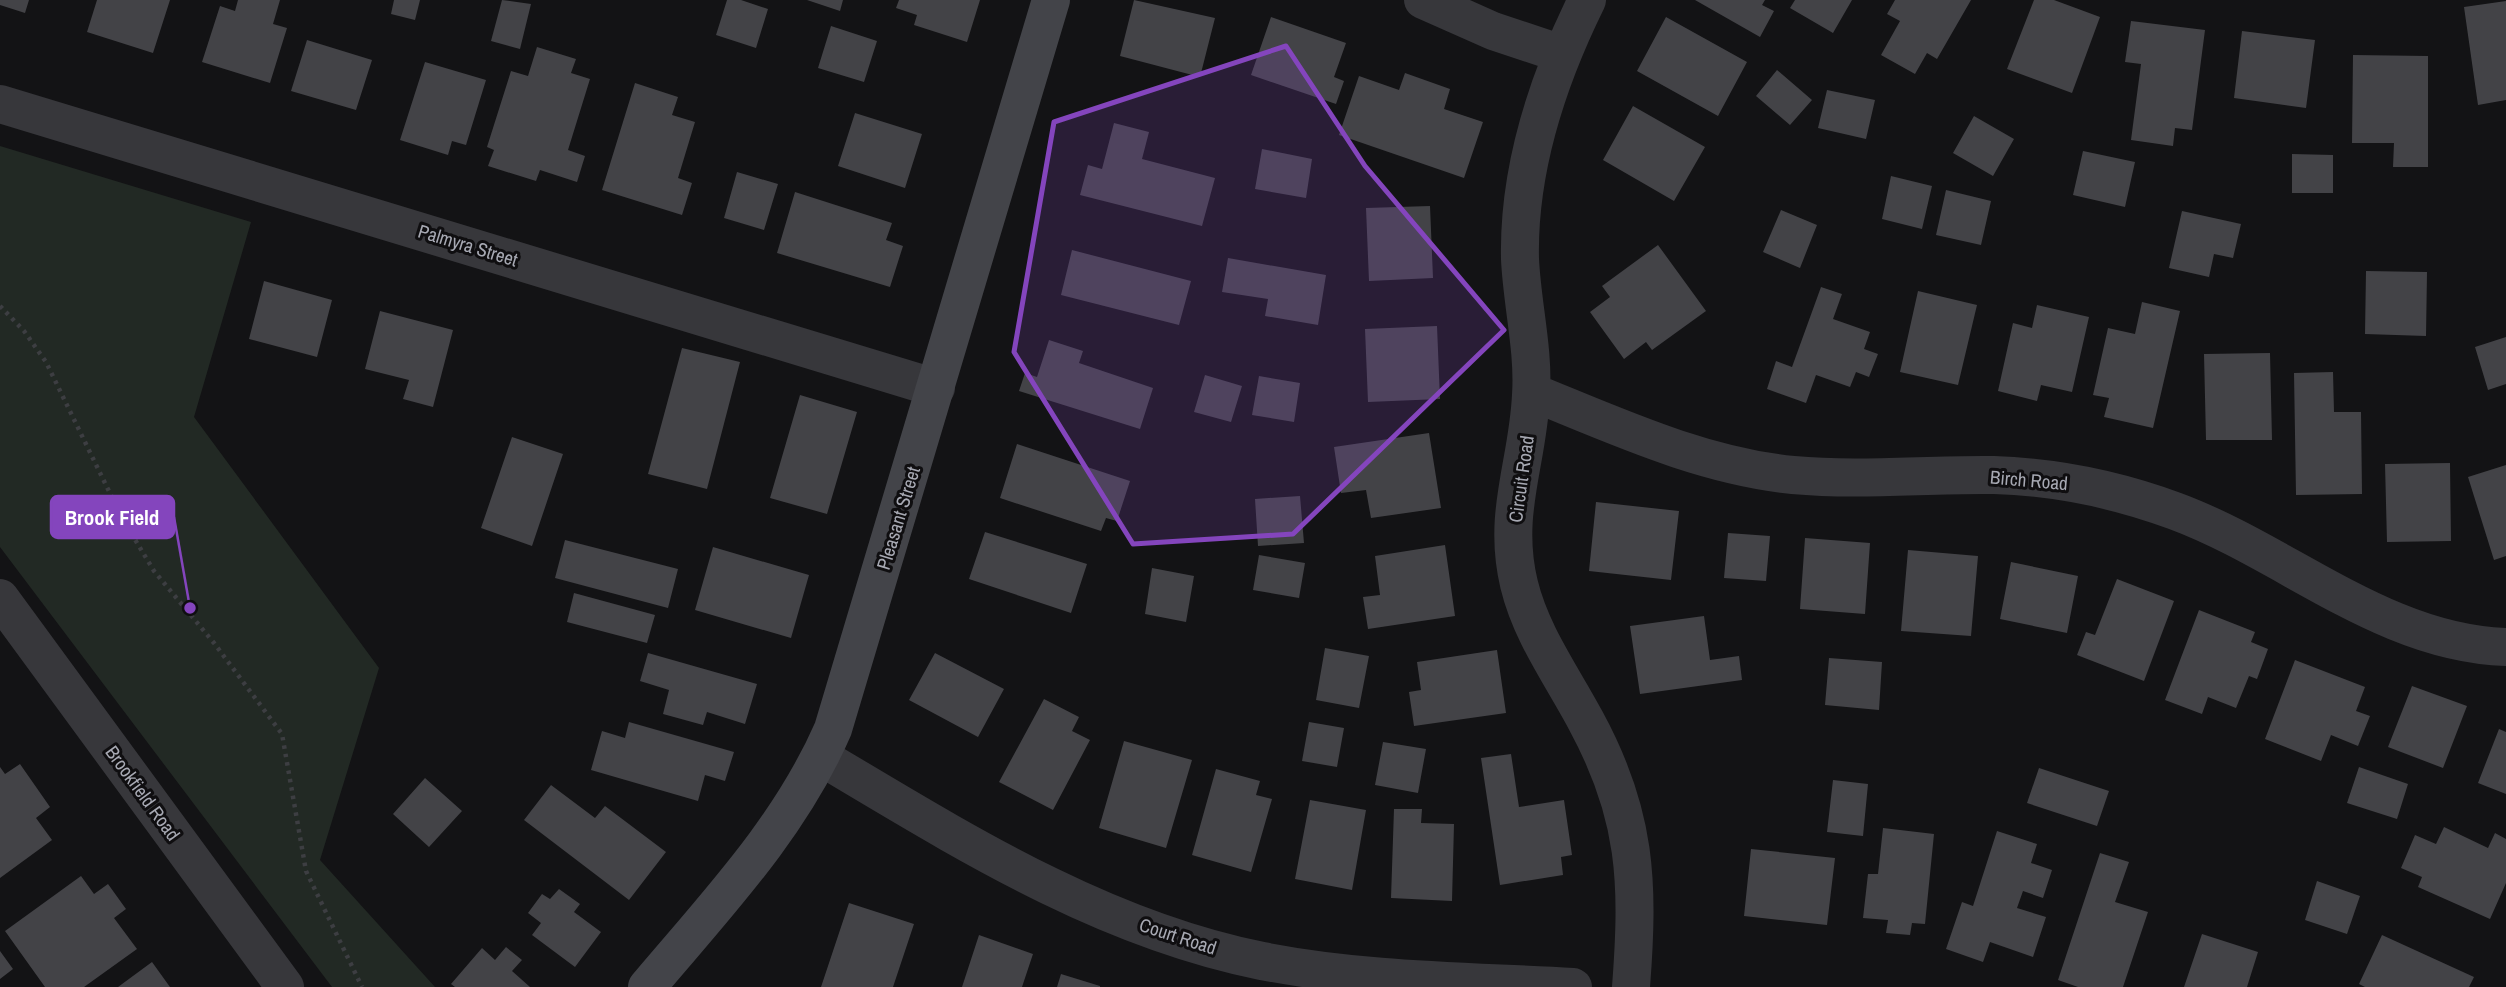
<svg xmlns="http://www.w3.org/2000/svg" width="2506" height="987" viewBox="0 0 2506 987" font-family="'Archivo Narrow',sans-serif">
  <rect width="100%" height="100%" fill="#131315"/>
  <path fill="#222924" d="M0,146L251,222L194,417L379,668L320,860L435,987H332L0,547Z"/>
  <path fill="#434347" d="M0,0H29L25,13L0,5Z
    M97,0H170L153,53L87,32Z
    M238,0H280L273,24L287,28L270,83L202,62L220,6L235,11Z
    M394,0H420L415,20L391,14Z
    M502,0L531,4L520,49L491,41Z
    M727,0H741L768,9L756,48L716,35Z
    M807,0H843L840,11Z
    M899,0H980L967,42L914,25L917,15L896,8Z
    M1134,0L1215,18L1200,77L1120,56Z
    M1695,0H1765L1762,5L1774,11L1760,37Z
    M1795,0H1852L1833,33L1790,8Z
    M1895,0H1971L1937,59L1927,53L1915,74L1881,55L1900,21L1887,14Z
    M2034,0H2054L2100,17L2072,93L2007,69Z
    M2506,1V100L2478,105L2464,7Z
    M1271,17L1346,43L1334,77L1344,81L1336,104L1251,75Z
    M1666,17L1747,62L1718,116L1637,71Z
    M2131,21L2205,30L2192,130L2175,128L2173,146L2131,140L2141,64L2125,62Z
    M831,26L877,41L864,82L818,68Z
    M2242,31L2315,40L2306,108L2234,98Z
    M307,40L372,60L356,110L291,91Z
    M537,47L576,59L571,73L590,79L568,150L585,156L577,182L540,170L536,181L488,166L494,150L487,147L511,71L528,76Z
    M2353,55L2428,56V167H2393L2394,143H2352Z
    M425,62L486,80L466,145L452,141L448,155L400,140Z
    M1777,70L1812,100L1790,125L1756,96Z
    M1405,73L1450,89L1444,109L1483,122L1464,178L1339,135L1359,76L1399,90Z
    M635,83L678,97L672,115L695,122L678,178L692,183L682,215L602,190Z
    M1827,90L1875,100L1866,139L1818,128Z
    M1633,106L1705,147L1674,201L1603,160Z
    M855,113L922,134L905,188L838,166Z
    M1974,116L2014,139L1993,176L1953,153Z
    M1114,123L1149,132L1142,159L1215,178L1202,226L1080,195L1088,165L1102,169Z
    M1262,149L1312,159L1306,198L1255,189Z
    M2083,151L2135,162L2125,207L2073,195Z
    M2292,154L2333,155V193H2292Z
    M737,172L778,184L764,230L724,218Z
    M1891,176L1932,186L1922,229L1882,219Z
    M1946,190L1991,201L1981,245L1936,235Z
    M795,192L892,223L886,240L903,246L890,287L777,253Z
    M1430,206L1433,278L1369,281L1366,208Z
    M1781,210L1817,225L1800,268L1763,252Z
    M2182,211L2241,224L2233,258L2214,254L2209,277L2169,268Z
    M1658,245L1706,311L1652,350L1646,342L1624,359L1590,312L1610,297L1602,286Z
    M1072,250L1191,281L1179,325L1061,295Z
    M1228,258L1326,275L1318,325L1265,316L1268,299L1222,292Z
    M2366,271L2427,272L2426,336L2365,334Z
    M264,281L332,300L317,357L249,339Z
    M1821,287L1842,294L1833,319L1870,332L1864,349L1878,354L1869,377L1856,372L1850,387L1816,375L1806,403L1767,389L1776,361L1792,367Z
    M1918,291L1977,305L1958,385L1900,372Z
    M2142,302L2180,311L2153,428L2104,417L2109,398L2093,395L2108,328L2135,334Z
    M2037,305L2089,317L2072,392L2041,385L2037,401L1998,391L2013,323L2032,328Z
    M380,311L453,330L433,407L403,399L409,380L365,369Z
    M1437,326L1440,399L1368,402L1365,329Z
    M2506,337V384L2488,390L2475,347Z
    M1049,340L1083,351L1079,363L1153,388L1140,429L1019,391L1025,373L1037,377Z
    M682,348L740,362L707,489L648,474Z
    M2270,353L2272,440H2206L2204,354Z
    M2333,372L2334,412H2361L2362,494L2296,495L2294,373Z
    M1205,375L1242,386L1231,422L1194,412Z
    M1259,376L1300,383L1294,422L1252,415Z
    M800,395L857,412L827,514L770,498Z
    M1429,433L1441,508L1371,518L1366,490L1341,493L1334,447Z
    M512,437L563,454L532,546L481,528Z
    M1017,444L1130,481L1117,521L1106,518L1101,531L1000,498Z
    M2450,463L2451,541L2387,542L2385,464Z
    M2506,465V556L2494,560L2468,477Z
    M1300,496L1304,543L1258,546L1255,499Z
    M1596,502L1679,511L1671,580L1589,571Z
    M985,532L1087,564L1071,613L969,579Z
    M1728,533L1770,536L1766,581L1724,578Z
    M1805,538L1870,543L1865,614L1800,609Z
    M565,540L678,569L668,608L555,578Z
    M1445,545L1455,616L1368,629L1363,597L1380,595L1375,556Z
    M713,547L809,575L791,638L695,610Z
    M1908,550L1978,556L1971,636L1901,631Z
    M1259,555L1305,563L1299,598L1253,590Z
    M2011,562L2078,576L2067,633L2000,619Z
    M1152,568L1194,576L1186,622L1145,614Z
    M2117,579L2174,601L2144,681L2077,655L2086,632L2095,635Z
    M574,593L655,615L647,643L567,622Z
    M2199,610L2255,632L2251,642L2268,649L2257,679L2249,676L2236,708L2208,697L2202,714L2165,700Z
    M1704,616L1710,660L1739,656L1742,680L1640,694L1630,626Z
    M1325,648L1369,656L1359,708L1316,700Z
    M1497,650L1506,713L1414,726L1409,692L1421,690L1417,662Z
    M648,653L757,684L745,724L707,712L703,725L663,714L669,690L640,681Z
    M935,653L1004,689L978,737L909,700Z
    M1829,658L1882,662L1879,710L1825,705Z
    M2295,660L2365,687L2356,711L2370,716L2358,746L2331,735L2321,761L2265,739Z
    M2412,686L2467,706L2443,768L2388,747Z
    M1044,699L1079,717L1072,731L1090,740L1053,810L999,782Z
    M629,722L734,752L725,781L705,775L698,801L591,770L602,731L625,738Z
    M1309,722L1344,728L1337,767L1302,761Z
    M2499,729L2506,732V794L2478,783Z
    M1124,741L1192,760L1166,848L1099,828Z
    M1383,742L1426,749L1418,793L1375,785Z
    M1511,754L1519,807L1564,800L1572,855L1561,857L1563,875L1500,885L1481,758Z
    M20,764L50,807L36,818L52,840L0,878V767L5,774Z
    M2359,767L2408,784L2397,819L2347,803Z
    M2039,768L2109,791L2097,826L2027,803Z
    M1216,769L1260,781L1256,795L1272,799L1251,872L1192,855Z
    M425,778L462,811L429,847L393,814Z
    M1833,780L1868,784L1863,836L1827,832Z
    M551,785L595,818L605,806L666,852L629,900L524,820Z
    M1310,800L1366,810L1352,890L1295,879Z
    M1394,809H1422L1421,823L1454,824L1452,901L1391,898Z
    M2444,827L2488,848L2495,833L2506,839V883L2490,919L2418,887L2422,877L2401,868L2415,835L2436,844Z
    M1883,828L1934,834L1925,924L1912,923L1910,935L1886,933L1888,920L1863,918L1868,874H1878Z
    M1997,831L2037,844L2031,863L2052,870L2043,898L2023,891L2017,908L2046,917L2033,957L1990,942L1983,962L1946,949L1962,902L1973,906Z
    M1751,849L1835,858L1827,925L1744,916Z
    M2100,853L2129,862L2115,902L2148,912L2123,987H2078L2058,980Z
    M81,876L94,894L108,884L126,909L114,918L137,949L84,987H45L5,931Z
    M2317,881L2360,896L2347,934L2305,920Z
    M559,889L580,904L574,912L601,932L575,967L532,935L541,923L528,913L542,894L550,899Z
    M849,903L914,924L893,987H821Z
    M2202,934L2258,952L2247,987H2184Z
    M979,935L1033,954L1022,987H962Z
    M2382,935L2474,977L2469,987H2365L2359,984Z
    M506,947L522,960L512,971L530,987H455L451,984L482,948L495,960Z
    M0,951L13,969L0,979Z
    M152,962L170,987H118Z
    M1061,974L1100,986V987H1057Z"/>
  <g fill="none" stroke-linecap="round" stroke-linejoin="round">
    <path stroke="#3d3e42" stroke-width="4.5" stroke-dasharray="3.5 5" stroke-linecap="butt" d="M0,306L24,331L46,362L122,518L154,571L214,643L282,734L306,871L362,987"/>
    <path stroke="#37373b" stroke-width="38" d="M1423,0L1493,31L1562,54
      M1587,0C1548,79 1518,169 1520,259C1522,304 1534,350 1531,395C1528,463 1502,513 1519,584C1531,634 1562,676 1586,721C1637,815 1639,883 1631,987
      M0,104L936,388
      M1532,392C1616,426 1702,466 1793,475C1860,481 1927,474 1994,475C2056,477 2118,490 2175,511C2286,552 2383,643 2506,647
      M0,598L285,987"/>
    <path stroke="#37373b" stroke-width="38" d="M821,757C959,839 1101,929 1262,961C1364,981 1469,981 1573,987"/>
    <path stroke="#434449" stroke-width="38" d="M647,987C716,905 790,828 833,729L1051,0"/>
  </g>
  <path fill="#8445bd" fill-opacity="0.2" stroke="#8445bd" stroke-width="5" stroke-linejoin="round" d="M1286,46L1365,166L1504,330L1293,534L1133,544L1014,352L1054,122Z"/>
  <g text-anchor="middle" stroke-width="6" stroke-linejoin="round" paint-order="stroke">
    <g font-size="19" fill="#a7a9b3" stroke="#0f0e10">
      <text transform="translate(468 245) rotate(17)" y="7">Palmyra Street</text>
      <text transform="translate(1521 479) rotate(-82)" y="7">Circuit Road</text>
      <text transform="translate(2029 480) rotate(5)" y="7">Birch Road</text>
      <text transform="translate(898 518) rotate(-73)" y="7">Pleasant Street</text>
      <text transform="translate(143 793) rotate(54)" y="7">Brookfield Road</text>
      <text transform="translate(1178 936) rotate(18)" y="7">Court Road</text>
    </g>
  </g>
  <path fill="none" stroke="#8445bd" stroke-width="2.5" d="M190 608L174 517"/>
  <circle fill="#8445bd" stroke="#0f0e10" stroke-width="2.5" cx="190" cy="608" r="7"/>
  <rect fill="#8445bd" stroke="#8445bd" stroke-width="2.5" x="51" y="496" width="123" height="42" rx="7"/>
  <g font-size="21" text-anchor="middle" font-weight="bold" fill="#fff">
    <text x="112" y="525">Brook Field</text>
  </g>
</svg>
